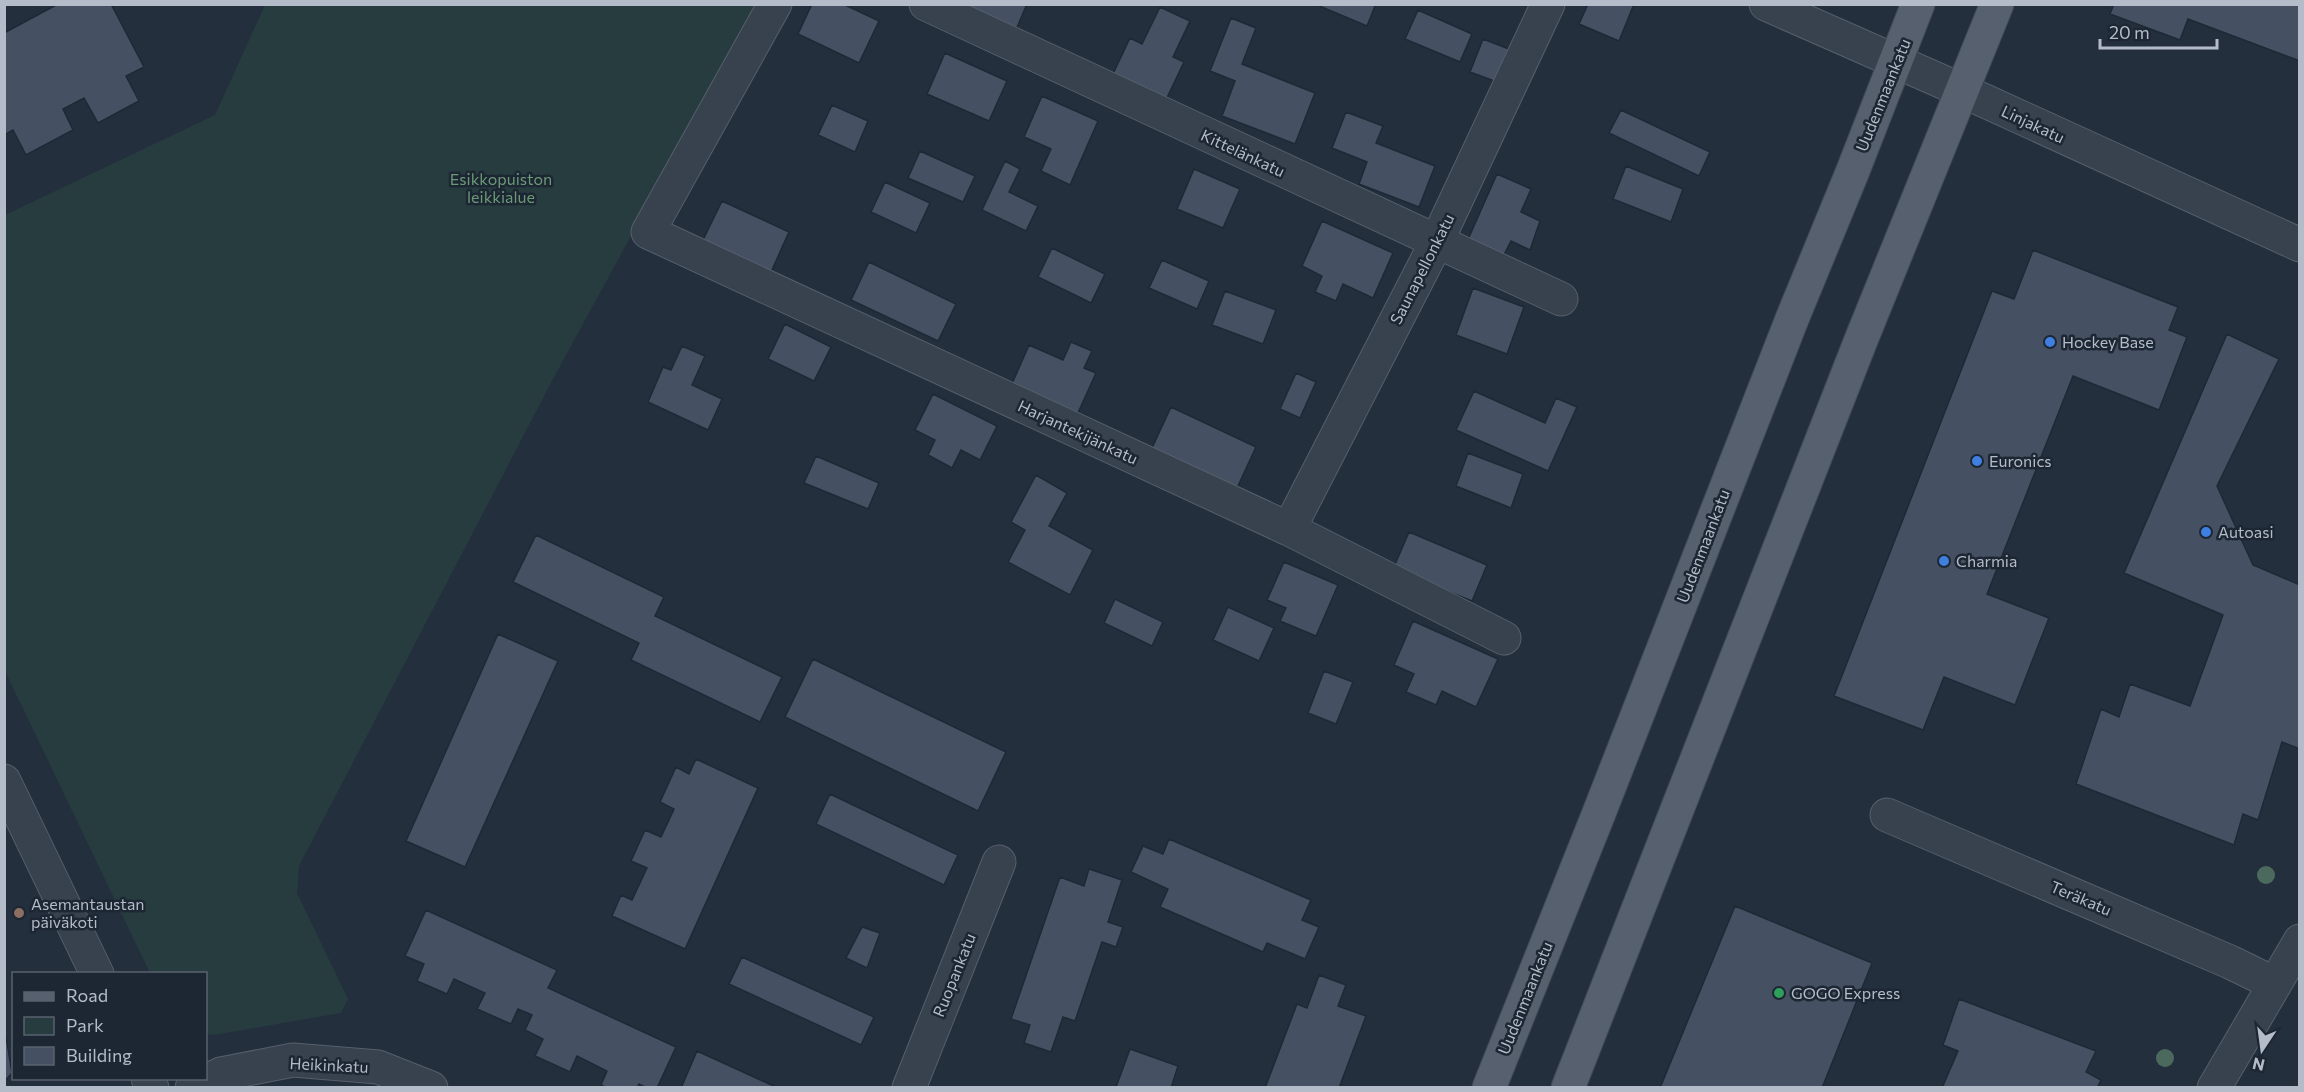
<svg xmlns="http://www.w3.org/2000/svg" width="2304" height="1092" viewBox="0 0 2304 1092" font-family="Commissioner,sans-serif">
  <rect width="100%" height="100%" fill="#242f3e"/>
  <path fill="#263c3f" d="M265,5H757L553,379L299,866L297,893L348,999L341,1013L214,1035L206,1034V974L150,973L5,671V215L215,115Z"/>
  <path fill="#455162" stroke="#1f2835" stroke-width="1.5" d="M58,4H111L144,67L126,76L139,101L98,123L84,98L63,109L73,130L26,155L13,130L4,135V33Z
    M812,4H843L879,21L859,63L798,34Z
    M962,4H1027L1015,32Z
    M1370,4L1375,6L1367,26L1317,5Z
    M1588,4H1634L1619,41L1579,24Z
    M2114,4H2300V61L2188,19L2180,40L2110,14Z
    M1160,7L1190,21L1173,57L1184,62L1164,104L1111,78L1130,38L1142,44Z
    M1418,10L1472,34L1460,62L1405,39Z
    M1231,18L1256,28L1242,64L1315,93L1295,144L1222,116L1235,81L1210,71Z
    M1483,39L1509,49L1497,82L1470,72Z
    M945,53L1007,81L989,121L927,94Z
    M1042,96L1098,121L1070,185L1041,171L1051,149L1024,137Z
    M832,105L868,121L855,152L818,135Z
    M1621,110L1710,152L1699,176L1609,133Z
    M1346,112L1383,126L1376,143L1435,166L1419,207L1359,184L1367,162L1332,148Z
    M920,151L975,176L963,202L908,178Z
    M1005,161L1020,169L1009,192L1038,206L1026,231L982,210Z
    M1626,166L1683,189L1671,222L1613,199Z
    M1194,169L1240,189L1223,228L1177,209Z
    M1497,174L1531,189L1521,212L1540,221L1530,250L1511,241L1501,261L1466,244Z
    M885,182L930,203L916,233L871,212Z
    M722,201L789,232L771,272L703,240Z
    M1322,221L1393,253L1373,298L1343,284L1336,301L1315,292L1322,276L1302,266Z
    M1052,248L1105,274L1091,303L1038,277Z
    M2033,250L2178,307L2169,330L2187,337L2159,410L2073,376L1987,594L2049,618L2015,705L1944,677L1923,730L1834,696L1992,291L2014,299Z
    M1162,260L1209,281L1197,309L1149,288Z
    M869,262L956,304L938,341L851,300Z
    M1473,288L1524,307L1507,354L1456,335Z
    M1225,291L1276,310L1263,344L1212,325Z
    M785,324L831,347L814,381L768,359Z
    M2227,334L2279,359L2217,486L2253,565L2300,585V749L2282,742L2258,820L2243,814L2234,845L2076,784L2101,709L2119,717L2130,684L2190,706L2223,615L2124,573Z
    M1071,342L1092,351L1084,368L1096,373L1077,415L1011,386L1029,345L1063,360Z
    M682,346L705,356L692,385L722,399L708,430L648,402L663,367L671,370Z
    M1296,373L1316,382L1300,418L1280,409Z
    M1474,391L1545,423L1556,398L1577,407L1548,471L1456,430Z
    M933,394L997,426L980,460L961,450L952,468L928,455L935,440L915,430Z
    M1171,407L1256,447L1237,488L1152,448Z
    M1468,453L1523,474L1511,508L1456,486Z
    M816,456L879,483L868,509L804,483Z
    M1036,475L1067,493L1049,526L1093,550L1070,595L1008,562L1025,530L1011,522Z
    M1409,532L1487,565L1472,601L1393,569Z
    M536,535L664,597L655,616L782,677L760,722L631,660L639,643L513,582Z
    M1284,562L1338,585L1316,636L1280,621L1286,608L1267,600Z
    M1115,599L1163,622L1152,646L1104,623Z
    M1228,607L1274,628L1259,661L1213,640Z
    M1413,621L1498,659L1476,707L1442,691L1436,705L1406,692L1414,674L1394,665Z
    M498,634L558,661L465,867L406,841Z
    M813,659L1006,752L978,811L785,717Z
    M1324,671L1353,682L1336,724L1308,713Z
    M696,759L758,788L685,949L612,916L621,895L632,900L647,868L631,861L645,830L661,837L674,809L660,802L676,767L689,774Z
    M830,794L958,855L944,885L816,824Z
    M1169,839L1311,900L1302,920L1319,927L1305,959L1267,943L1263,952L1160,907L1168,889L1131,872L1143,846L1163,854Z
    M1089,869L1122,880L1108,922L1123,927L1116,947L1102,942L1075,1021L1063,1017L1051,1052L1024,1043L1030,1025L1011,1019L1060,877L1084,886Z
    M1735,906L1872,963L1822,1088H1660Z
    M426,910L557,970L548,988L676,1047L657,1088H647L639,1084L637,1088H607L601,1085L607,1071L577,1056L570,1072L535,1056L543,1039L525,1030L532,1015L518,1009L511,1024L477,1009L485,993L454,979L447,994L417,981L424,964L405,956Z
    M862,927L880,933L867,968L846,958Z
    M742,957L874,1017L861,1045L729,984Z
    M1319,975L1346,985L1338,1006L1366,1016L1339,1088H1265L1297,1004L1307,1008Z
    M1959,999L2096,1051L2086,1072L2101,1080L2097,1088H1942L1958,1051L1943,1045Z
    M4,1037H6L12,1073L4,1082Z
    M1130,1049L1178,1066L1171,1088L1116,1087Z
    M697,1051L778,1088H681Z"/>
  <g fill="none" stroke-linecap="round" stroke-linejoin="round">
    <g stroke="#565f6c" stroke-width="35">
      <path id="minor" d="M775,4L648,232L1289,529L1504,638
        M926,4L1561,299
        M1766,4L1961,90L2300,245
        M1289,529L1436,243L1548,4
        M4,781L97,974
        M1887,815L2230,962L2275,984
        M148,1078L152,1088
        M192,1088L221,1074L293,1060L378,1067L431,1088
        M909,1088L999,862
        M2214,1088L2300,941"/>
    </g>
    <g stroke="#414a57" stroke-width="35">
      <path id="major" d="M1489,1088L1599,813L1792,319L1852,173L1918,4
        M1568,1088L1861,340L1997,4"/>
    </g>
    <use href="#minor" stroke="#38414e" stroke-width="33"/>
    <use href="#major" stroke="#56606e" stroke-width="33"/>
  </g>
  <g fill="#4b6a5d">
    <circle cx="2266" cy="875" r="9"/>
    <circle cx="2165" cy="1058" r="9"/>
  </g>
  <g fill="#3f7fe0" stroke="#1d2633" stroke-width="2">
    <circle cx="2050" cy="342" r="6"/>
    <circle cx="1977" cy="461" r="6"/>
    <circle cx="2206" cy="532" r="6"/>
    <circle cx="1944" cy="561" r="6"/>
  </g>
  <circle fill="#8d6e63" stroke="#1d2633" stroke-width="2" cx="19" cy="913" r="6"/>
  <circle fill="#2e9e5b" stroke="#1d2633" stroke-width="2" cx="1779" cy="993" r="6"/>
  <g text-anchor="middle" stroke-width="5" stroke-linejoin="round" paint-order="stroke">
    <g font-size="16" fill="#b4bcc9" stroke="#1d2633">
      <text transform="translate(1883 95) rotate(-68)" y="6">Uudenmaankatu</text>
      <text transform="translate(2033 124) rotate(25)" y="6">Linjakatu</text>
      <text transform="translate(1243 153) rotate(25)" y="6">Kittelänkatu</text>
      <text transform="translate(1422 269) rotate(-63)" y="6">Saunapellonkatu</text>
      <text transform="translate(1078 432) rotate(25)" y="6">Harjantekijänkatu</text>
      <text transform="translate(1703 546) rotate(-69)" y="6">Uudenmaankatu</text>
      <text transform="translate(2081 898) rotate(23)" y="6">Teräkatu</text>
      <text transform="translate(954 975) rotate(-68)" y="6">Ruopankatu</text>
      <text transform="translate(1525 998) rotate(-68)" y="6">Uudenmaankatu</text>
      <text transform="translate(329 1065) rotate(3)" y="6">Heikinkatu</text>
    </g>
    <g font-size="16" fill="#6b9a76" stroke="#1d2633">
      <text x="501" y="185">Esikkopuiston<tspan x="501" dy="18">leikkialue</tspan></text>
    </g>
    <g font-size="16" fill="#b4bcc9" stroke="#1d2633" text-anchor="start">
      <text x="2062" y="348">Hockey Base</text>
      <text x="1989" y="467">Euronics</text>
      <text x="2218" y="538">Autoasi</text>
      <text x="1956" y="567">Charmia</text>
      <text x="31" y="910">Asemantaustan<tspan x="31" dy="18">päiväkoti</tspan></text>
      <text x="1791" y="999">GOGO Express</text>
    </g>
  </g>
  <rect width="2304" height="1092" fill="none" stroke="#b4bcc9" stroke-width="12"/>
  <rect x="12" y="972" width="195" height="108" fill="#1d2633" stroke="#59626f" stroke-width="1.5"/>
  <rect x="24" y="992" width="30" height="9" fill="#56606e" stroke="#59626f" stroke-width="1.5"/>
  <text x="66" y="1002" font-size="18" fill="#b4bcc9">Road</text>
  <rect x="24" y="1017" width="30" height="18" fill="#263c3f" stroke="#59626f" stroke-width="1.5"/>
  <text x="66" y="1032" font-size="18" fill="#b4bcc9">Park</text>
  <rect x="24" y="1047" width="30" height="18" fill="#455162" stroke="#59626f" stroke-width="1.5"/>
  <text x="66" y="1062" font-size="18" fill="#b4bcc9">Building</text>
  <g transform="translate(2262 1050) rotate(193)" stroke="#1d2633" stroke-width="4.5" paint-order="stroke">
  <path d="M0-4.5L10 22L0 15L-10 22Z" fill="#b4bcc9"/>
  <text y="-9" font-size="16" font-weight="bold" text-anchor="middle" fill="#b4bcc9">N</text>
  </g>
  <path d="M2100 39v9h117v-9" fill="none" stroke="#b4bcc9" stroke-width="3"/>
  <text x="2109" y="39" font-size="18" fill="#b4bcc9" stroke="#1d2633" stroke-width="4.5" paint-order="stroke">20 m</text>
</svg>
